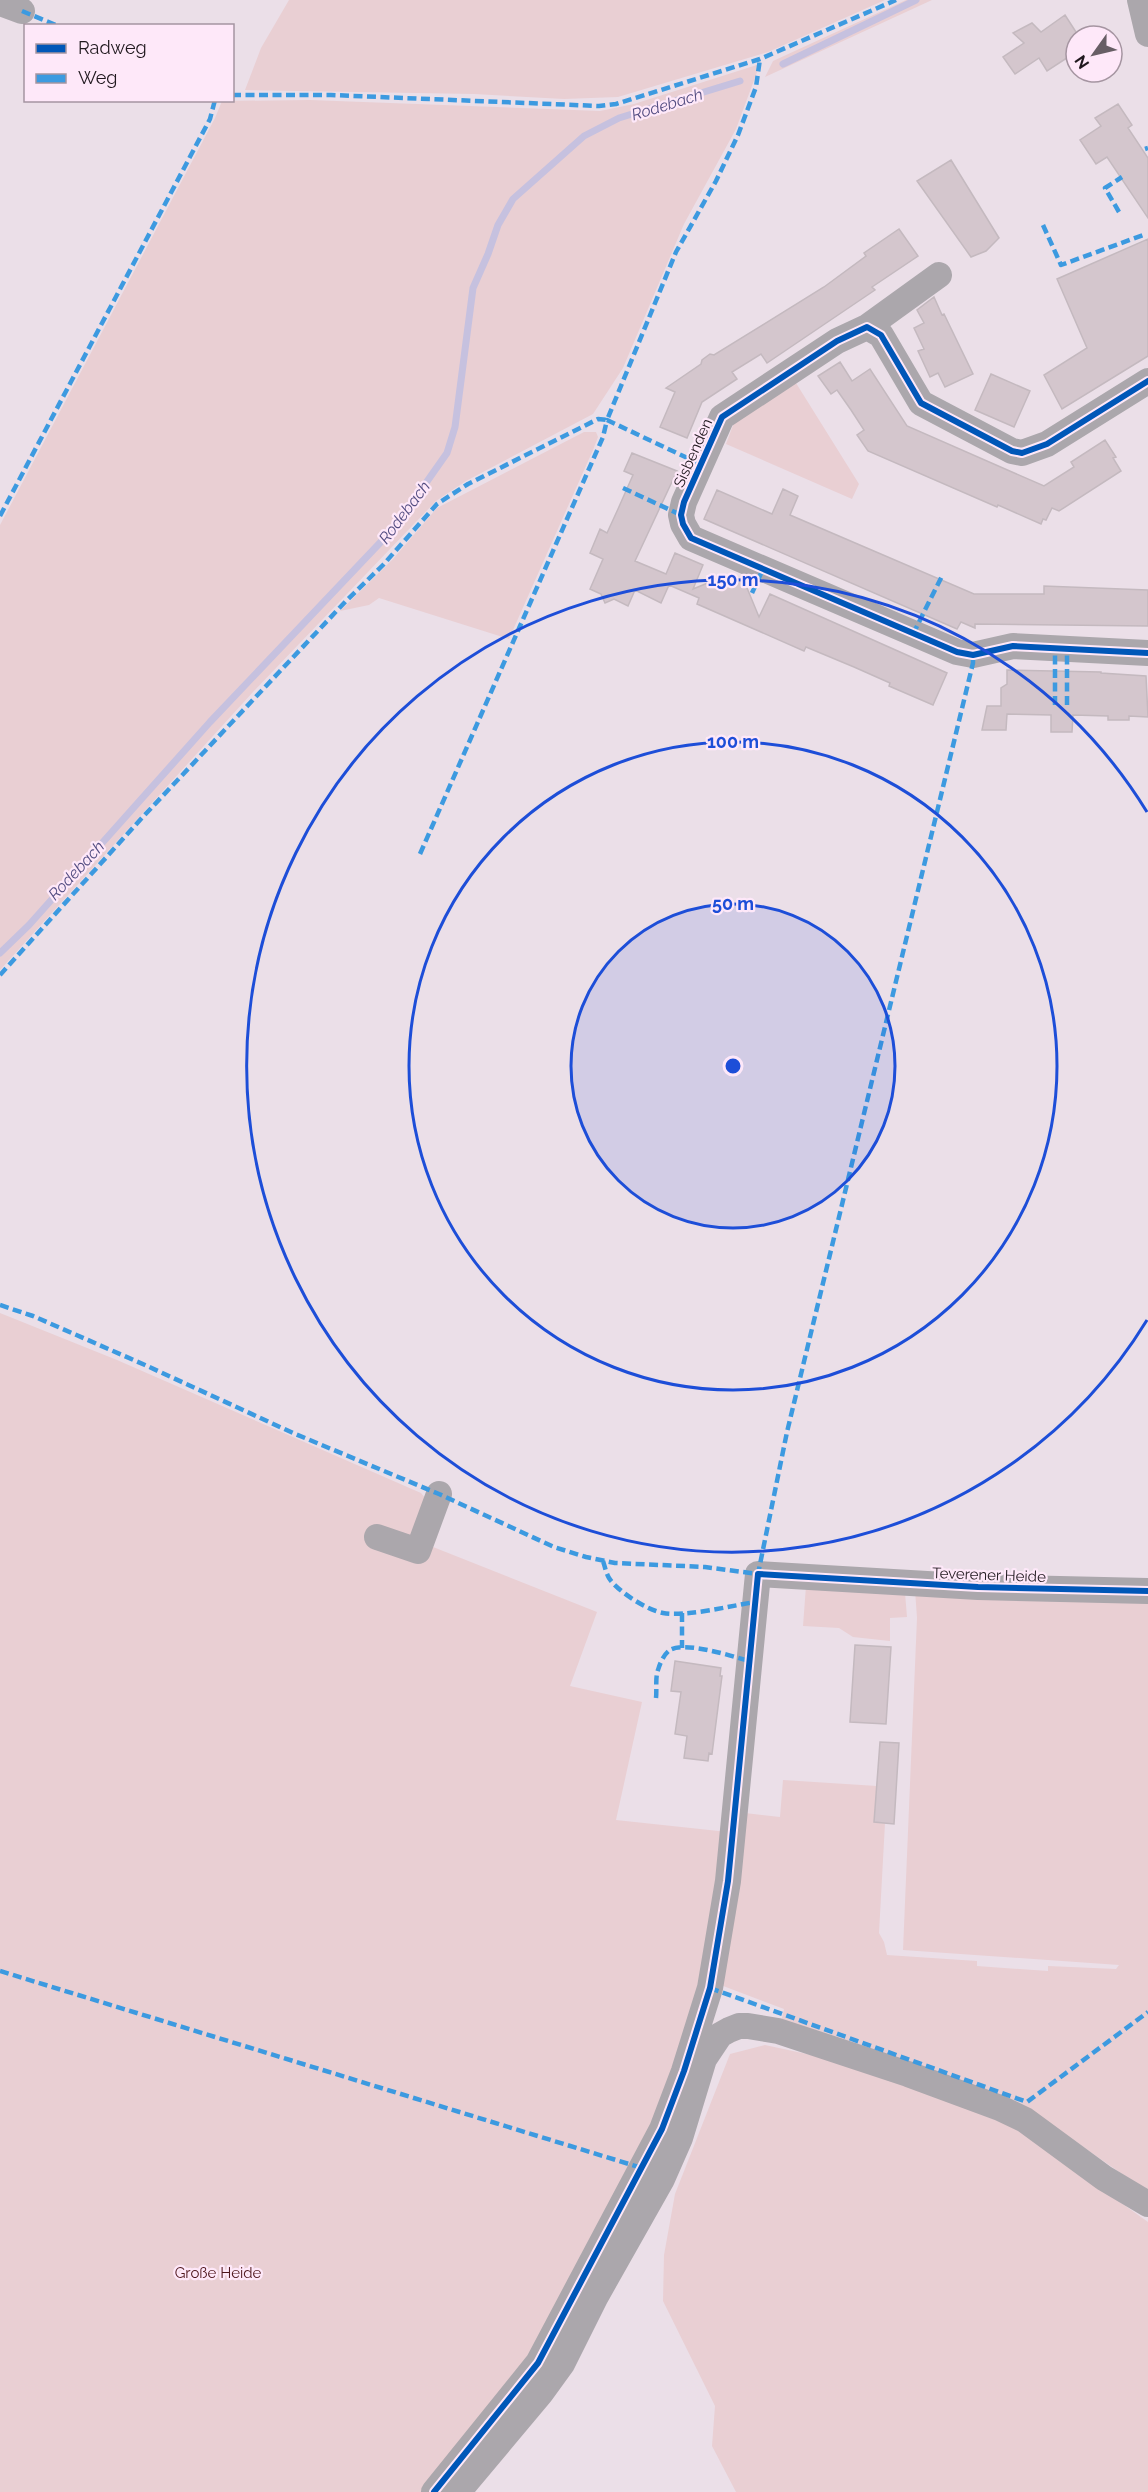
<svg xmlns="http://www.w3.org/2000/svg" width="1148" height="2492" viewBox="0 0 1148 2492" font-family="Raleway,sans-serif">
  <rect width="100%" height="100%" fill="#ebdfe8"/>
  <path fill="#e9cfd3" d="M289,0H885L768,52L618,97L564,99L474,94L245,90L261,48Z
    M906,0H932L765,77L773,61Z
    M760,64L736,129L684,224L623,368L593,414L466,481L436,501L253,692L0,970V525L215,118L222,101L310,100L600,111L634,104Z
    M796,383L859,484L852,499L726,444L735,420Z
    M584,432H596L598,437L593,450L509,639L379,598L369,605L340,611L393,559L437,508Z
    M0,1313L117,1360L421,1493L426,1499L428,1545L597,1612L570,1686L642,1702L616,1820L728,1832L703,1985L678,2071L538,2351L426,2492H0Z
    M806,1586L905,1593L907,1617L890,1618V1641L853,1637L839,1628L803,1626Z
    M915,1590L1148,1599V2192L1030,2110L781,2022L784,2009L718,1984L745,1813L780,1817L783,1780L877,1786L875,1822L885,1823L879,1933L884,1942L887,1955L977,1961V1966L1048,1971V1966L1116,1969L1119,1965L903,1950L917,1618Z
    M765,2045L853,2064L1016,2128L1148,2222V2492H736L712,2446L715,2406L663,2301L664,2255L675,2194L730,2054Z"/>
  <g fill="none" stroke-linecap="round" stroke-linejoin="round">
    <path stroke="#c6c1df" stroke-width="7" d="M783,64L916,0
      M0,953L29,925L210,722L395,527L447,453L455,427L473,288L488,254L498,225L513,199L584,136L619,118L740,81"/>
  </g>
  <path fill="#d4c6cd" stroke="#c4b9bf" stroke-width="1.5" d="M1065,15L1076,32V52L1047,71L1039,58L1015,74L1003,57L1024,43L1013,33L1032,23L1041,32Z
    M1118,104L1132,125L1128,128L1148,158V218L1107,157L1096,164L1080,140L1101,126L1095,118Z
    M951,160L999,238L986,251L971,257L917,181Z
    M899,229L918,256L872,287L875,290L767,363L761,354L732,372L737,379L702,402L687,438L660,427L675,392L666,388L701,364L702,360L710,354L714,355L824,287L866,256L864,253Z
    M1148,239V356L1062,409L1044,375L1087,348L1057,279Z
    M934,297L942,315L944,314L973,374L945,387L938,373L930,377L918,351L924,349L914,328L924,323L917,310Z
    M840,362L852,381L870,369L907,426L1044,486L1074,467L1071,462L1105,440L1116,457L1113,458L1121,471L1059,511L1052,508L1046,520L1043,519L1041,524L998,505L997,507L868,451L857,435L864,430L851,410L837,390L831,394L818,376Z
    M991,374L1030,391L1014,427L975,410Z
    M632,453L677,471L635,561L666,574L675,553L703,565L693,589L727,575L745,583L759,617L770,594L947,673L933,705L889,686L890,683L854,667L806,647L804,651L697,604L699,598L669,585L661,603L635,590L628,606L614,599L605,603L601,594L590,589L603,559L590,553L600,529L607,533L618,509L633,475L624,471Z
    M783,489L798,496L790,515L974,594H1044V586L1148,590V626L975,624V628L961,622L957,629L704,519L717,490L772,514Z
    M1007,670L1101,672V673L1146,676L1148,717L1129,716V720H1108V716L1073,715L1072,732H1051V715L1007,714L1006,730H982L987,706H1001V688L1007,684Z
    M855,1645L891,1647L886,1724L850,1722Z
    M675,1661L721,1668L720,1676H722L712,1754L709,1753L708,1761L684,1758L687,1736L675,1734L681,1692L671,1691Z
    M880,1742L899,1743L894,1824L874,1822Z"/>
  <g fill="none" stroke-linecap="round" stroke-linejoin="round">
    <path stroke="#aba7ac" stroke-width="26" d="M1140,0L1148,34
      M0,3L22,11
      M867,327L939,275
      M1148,381L1047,444L1022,453L1012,451L921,403L881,335L867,327L837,341L722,417L684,502L681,515L683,524L691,538L957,652L973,655L1013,646L1148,653
      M377,1537L418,1551L439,1494
      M434,2492L538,2363L662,2129L684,2071L710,1988L728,1881L758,1574L978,1587L1148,1591
      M458,2492L541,2393L562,2364L596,2296L662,2179L680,2138L704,2059L720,2035L729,2030L739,2026H748L778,2031L908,2074L1000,2108L1025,2120L1104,2178L1148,2204"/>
    <path stroke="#3c9ae0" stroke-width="4.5" stroke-dasharray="9 4.5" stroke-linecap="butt" d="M22,11L58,26
      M232,95H331L599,106L616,104L760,59L896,0
      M1145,149L1148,148
      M1119,212L1105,188L1122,177
      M1043,225L1061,265L1146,234
      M623,488L681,515
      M0,516L210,119L215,100
      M752,593L763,569
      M913,634L942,576
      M1055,705V647
      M1067,705V648
      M420,854L603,437L607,420L700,464
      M0,975L140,820L346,601L383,565L437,504L468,484L598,419L607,420L676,252L716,181L738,135L756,87L760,59
      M0,1305L33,1316L145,1365L293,1433L439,1494L554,1547L586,1557L615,1563L705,1567L758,1574L787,1432L973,663V655
      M603,1561C605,1567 606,1573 609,1578C617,1591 647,1610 663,1613C686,1617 730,1606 755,1602
      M682,1613V1648
      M656,1698C657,1690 655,1678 658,1670C660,1663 664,1654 670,1650C685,1641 732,1656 749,1661
      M0,1971L642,2168
      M710,1988L1027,2102L1148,2012"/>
    <g stroke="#fee8f9" stroke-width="10">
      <path id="cycleway" d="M1148,381L1047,444L1022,453L1012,451L921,403L881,335L867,327L837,341L722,417L684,502L681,515L683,524L691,538L957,652L973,655L1013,646L1148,653
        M434,2492L538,2363L662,2129L684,2071L710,1988L728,1881L758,1574L978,1587L1148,1591"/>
    </g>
    <use href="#cycleway" stroke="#0057b8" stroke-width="6"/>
  </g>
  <circle cx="733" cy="1066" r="162" fill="#1d4ed8" fill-opacity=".12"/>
  <g fill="none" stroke="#1d4ed8" stroke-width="3">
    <circle cx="733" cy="1066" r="162"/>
    <circle cx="733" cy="1066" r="324"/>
    <path d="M1147 1320A486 486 0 1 1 1147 812"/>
  </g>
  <g text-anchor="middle" stroke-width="4.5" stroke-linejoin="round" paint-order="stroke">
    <g font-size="15" fill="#20181e" stroke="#fee8f9">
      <text transform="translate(693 453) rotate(-66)" y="5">Sisbenden</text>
      <text transform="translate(989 1575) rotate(2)" y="5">Teverener Heide</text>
    </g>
    <g font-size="15" fill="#4d141a" stroke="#fee8f9">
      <text x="218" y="2278">Große Heide</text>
    </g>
    <g font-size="16" font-style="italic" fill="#524c81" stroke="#fee8f9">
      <text transform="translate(667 104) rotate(-17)" y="6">Rodebach</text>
      <text transform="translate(404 512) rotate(-53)" y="6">Rodebach</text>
      <text transform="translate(76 870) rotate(-47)" y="6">Rodebach</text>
    </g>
  </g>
  <circle cx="733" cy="1066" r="9" fill="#1d4ed8" stroke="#fee8f9" stroke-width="3"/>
  <g font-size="18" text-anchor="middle" font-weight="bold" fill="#1d4ed8" stroke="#fee8f9" stroke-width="4.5" stroke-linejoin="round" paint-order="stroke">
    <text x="733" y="586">150 m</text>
    <text x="733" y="748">100 m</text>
    <text x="733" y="910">50 m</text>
  </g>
  <rect x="24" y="24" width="210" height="78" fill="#fee8f9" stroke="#a595a1" stroke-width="1.5"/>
  <rect x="36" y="44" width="30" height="9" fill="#0057b8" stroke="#a595a1" stroke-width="1.5"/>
  <text x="78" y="54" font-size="18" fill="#20181e">Radweg</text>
  <rect x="36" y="74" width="30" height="9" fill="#3c9ae0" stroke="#a595a1" stroke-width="1.5"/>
  <text x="78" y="84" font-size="18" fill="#20181e">Weg</text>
  <g transform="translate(1094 54) rotate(236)"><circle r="28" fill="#fee8f9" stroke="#a595a1" stroke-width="1.5"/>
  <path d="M0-4.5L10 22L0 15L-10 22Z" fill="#675e65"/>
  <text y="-9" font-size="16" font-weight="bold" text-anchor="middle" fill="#20181e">N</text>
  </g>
</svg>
